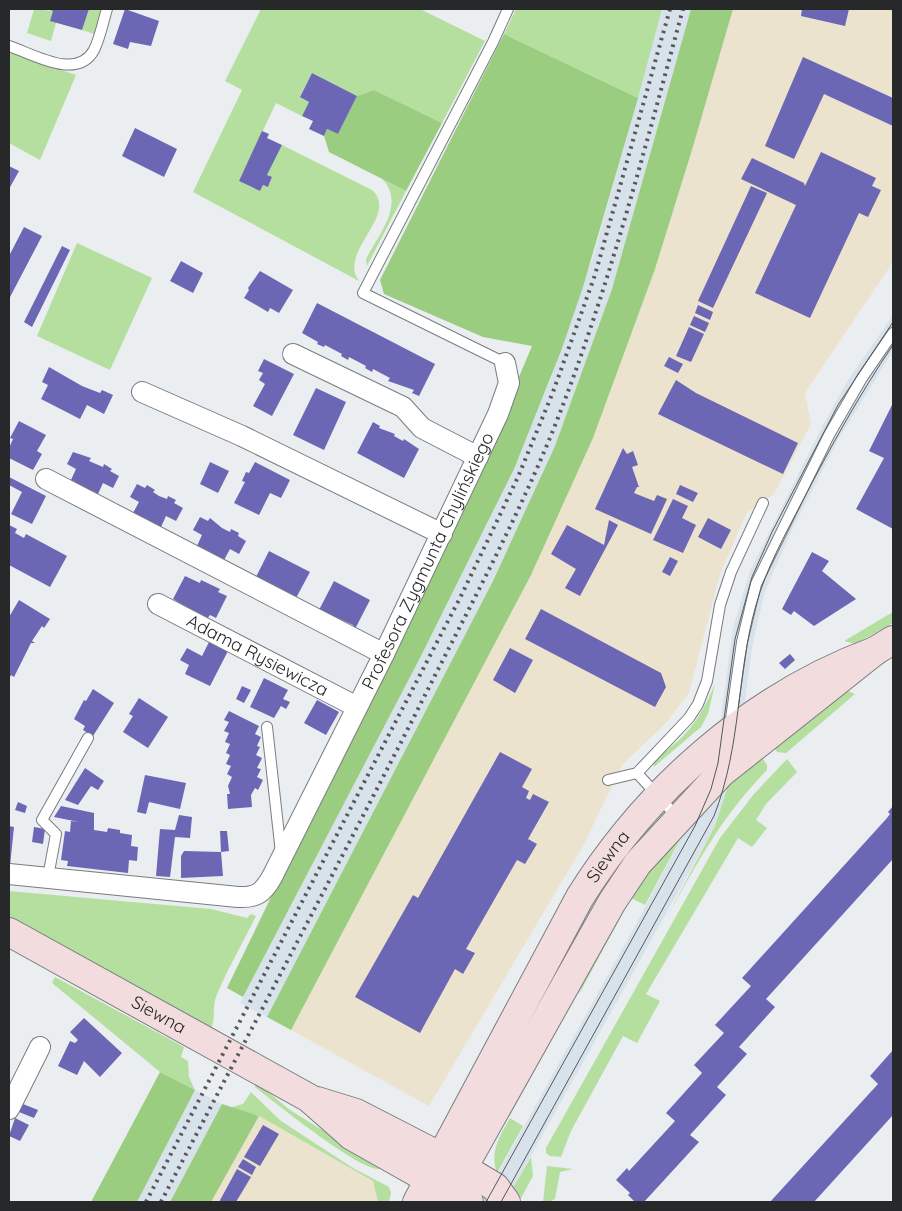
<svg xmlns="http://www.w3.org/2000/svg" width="902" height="1211" viewBox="0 0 902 1211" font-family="Quicksand,sans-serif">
  <rect width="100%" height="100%" fill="#eaeef1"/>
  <path fill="#ebe3cd" d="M733,9H893V262L805,393L811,424L774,494L747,512L720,574L689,693L666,723L622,765L583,846L429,1106L291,1030L531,575L593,438L655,269L692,150Z
    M259,1116L373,1181L378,1202H211Z"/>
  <path fill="#d8e2eb" d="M662,9H691L612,289L555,446L493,581L267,1017L240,1003L421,656L493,512L549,383L594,254Z
    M893,315V351L839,438L792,530L765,591L753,642L737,756L728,791L715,826L505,1202H482L640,917L697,808L720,726L733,628L750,571L823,425L848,380Z
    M195,1090L222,1104L170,1202H137Z"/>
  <path fill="#b4df9e" d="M34,9L53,11L56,23L51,41L27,33Z
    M89,9H102L94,34L82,30Z
    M261,9H420L485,41L442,123L374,90L357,96L312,73L300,96L309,102L302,116L276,103L239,181L260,191L263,185L268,187L272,178L267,175L282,145L372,190C400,215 337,252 359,281L193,192L242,90L225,81Z
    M516,9H662L638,98L504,34Z
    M10,53L76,75L40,160L9,143Z
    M382,179L406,191L367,266L366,259C379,234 406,203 382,179Z
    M77,243L152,278L110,370L37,336Z
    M893,612V623L855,644L844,641Z
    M715,684L708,714L701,727L654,767V762C661,754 670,748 678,741C695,726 706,705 715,684Z
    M846,690L855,694L786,753L777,752L770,740Z
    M757,750L767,765V770C722,816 698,862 667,917L715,826L733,771Z
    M787,759L797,772L766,804L756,820L767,828L752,847L738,838L646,994L660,1001L637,1043L623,1036L571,1131L561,1157L550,1156L546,1153V1148L720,838L754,794Z
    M697,808L645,905L631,898L578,996L603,930Z
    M9,891L211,909L247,918L251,914L256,916C243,943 227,969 216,997C212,1008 216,1021 210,1030L9,922Z
    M55,977L184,1047L181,1057L188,1061L189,1077L195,1090L160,1072L52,983Z
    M257,1083L290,1110L380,1166L379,1169C360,1171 274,1102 255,1087Z
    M251,1092L281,1121L353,1168L389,1187L391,1193L389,1202H378L373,1181L259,1116L229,1108L243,1104Z
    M510,1118L523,1126L497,1173C489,1152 500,1136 510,1118Z
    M531,1157L533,1176L520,1200L511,1191Z
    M547,1166L573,1169L560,1172L555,1199L551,1201L543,1202Z"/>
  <path fill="#9acd7f" d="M691,9H733L692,150L655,269L593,438L531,575L291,1030L267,1017L493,581L555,446L612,289Z
    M504,34L638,98L583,287L561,351L514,469L421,656L243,997L227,988L489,448L532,346L483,337L384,294L380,280Z
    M374,90L442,123L406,191L329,152L324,136L327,129L338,134L357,96Z
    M160,1072L195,1090L137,1202H91Z
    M222,1104L259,1116L211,1202H170Z"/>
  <path fill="#6c67b4" d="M47,9H89L82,30L50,21L53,11Z
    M125,9L159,21L151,46L130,42L128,49L113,44Z
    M802,9H849L845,26L801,16Z
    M803,57L893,98V126L824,94L794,159L765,146Z
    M312,73L357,96L338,134L327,129L324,136L309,129L313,121L302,116L309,102L300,97Z
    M135,128L177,149L164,177L122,156Z
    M262,131L269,134L267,138L282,145L267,175L272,177L268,187L263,185L260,191L239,181Z
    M821,152L876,178L872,186L881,190L868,217L859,213L810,318L755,293L796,205L741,179L752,158L804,183L805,186Z
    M9,166L19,171L9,189Z
    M751,186L767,193L713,308L698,301Z
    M24,227L42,236L9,299V256Z
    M62,246L70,250L32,327L24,322Z
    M181,261L203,273L193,293L170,281Z
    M260,271L293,290L279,313L270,308L268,312L244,298L249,290L248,288Z
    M317,303L435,364L419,396L412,393L414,390L388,381L390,378L373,369L372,372L365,368L366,366L349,357L348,360L341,356L342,354L325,345L324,347L317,344L318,342L302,333Z
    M698,305L713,312L710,320L695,313Z
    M694,316L709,323L705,332L690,325Z
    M689,327L704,334L691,362L676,356Z
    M669,357L683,364L678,373L664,366Z
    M264,359L294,374L272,416L253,406L265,384L259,380L263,373L258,371Z
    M49,367L82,386L100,393L102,390L113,395L104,414L87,405L80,419L41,399L48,385L42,382Z
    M676,380L696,393L798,443L783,474L658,414Z
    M316,388L346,402L324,450L293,435Z
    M893,403V529L856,509L884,458L869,451Z
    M19,421L46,435L37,451L42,454L33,470L9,458V448L13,439L10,438Z
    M373,422L380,426L379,428L395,434L394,436L403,441L404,439L419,449L404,478L357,453Z
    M623,448L627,454L633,451L638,465L632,467L639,487H637L634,493L654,501L657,495L667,499L651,534L595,509Z
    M73,452L91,458L89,461L103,467L104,464L112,469L110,471L119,476L113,488L103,483L98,494L93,491L91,494L73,485L75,482L71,480L76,469L67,464Z
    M210,462L229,471L218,493L200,484Z
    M255,462L290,480L281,498L270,493L259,515L234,503L245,482L242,481L246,472L249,473Z
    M9,477L46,496L32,524L11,514L22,492L9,485Z
    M137,484L145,488L147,485L155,490L153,492L159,496L167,499L168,496L176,500L174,503L183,508L176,521L166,516L161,527L156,524L154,527L137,519L138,515L133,513L139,502L130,497Z
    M680,485L698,493L693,502L676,494Z
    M673,499L688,506L682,518L696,525L683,553L653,540Z
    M200,517L208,521L210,518L222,528L230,532L231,529L239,533L238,536L246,541L239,554L230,549L224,560L219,557L217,560L197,546L202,535L193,530Z
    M708,518L731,530L721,549L698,537Z
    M609,520L618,525L580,596L565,588L576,569L551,554L567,525L604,545Z
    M9,525L17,529L15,533L24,538L26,534L67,556L50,587L9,565Z
    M269,551L310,572L296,598L256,577Z
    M812,552L829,561L822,571L856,599L814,626L794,611L791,615L782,609Z
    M670,557L678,561L670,576L662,572Z
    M185,576L200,583L201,580L220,589L218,592L227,596L216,618L210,615L207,619L173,599Z
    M334,581L370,600L355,629L353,625L319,610Z
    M19,600L50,619L44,628L42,626L32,641L35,643H31L14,677L11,675L9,679V617Z
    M541,609L661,673L666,687L655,707L525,639Z
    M209,642L228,651L210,686L185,674L189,665L180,660L187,648L202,656Z
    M510,648L533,660L515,693L493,680Z
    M790,654L795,660L785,669L779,663Z
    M264,678L288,690L283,699L290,702L286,709L281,706L274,718L250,707Z
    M242,686L251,690L244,703L236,699Z
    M93,689L114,703L93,736L83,730L85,726L74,719L84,700L86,701Z
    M139,698L168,717L148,748L123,732L133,716L129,714Z
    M317,700L339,712L326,735L304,723Z
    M229,711L259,726L255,734L261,737L257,746L260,747L256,755L262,758L257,768L261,769L257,777L263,780L258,790L255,788L251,795L252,807L228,809L227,794H230L228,786L232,777L227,774L231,766L226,764L230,755L226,753L230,744L225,742L229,733L224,731L229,722L224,720Z
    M500,752L532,769L522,787L529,791L526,798L530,800L533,794L549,802L528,839L537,844L525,864L517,860L466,949L475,953L463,974L455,969L420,1033L355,997L413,895L418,898Z
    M85,768L104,781L98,790L91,786L78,805L65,800Z
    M145,775L186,783L180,809L149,802L146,814L137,812Z
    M18,802L27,806L25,813L15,810Z
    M61,806L94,813V830L107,832L108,828L120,830V833L132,835L131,846L138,847L137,861L129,860L128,873L67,866L68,861L61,860L65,831L70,832L71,821L79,822L54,817Z
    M893,806V859L766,999L775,1007L739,1047L747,1054L717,1087L726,1095L690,1135L699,1142L644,1202H635L628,1195L630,1193L616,1180L627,1168L629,1171L675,1121L666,1113L702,1073L694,1065L724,1033L715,1025L751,986L742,978L887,818L890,814L888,812Z
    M179,815L192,817L190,838L175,837L170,877L156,876L160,829L175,830Z
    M9,826L14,827L10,866H9Z
    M34,827L45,829L43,844L32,842Z
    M220,831H227L229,851L221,852Z
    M184,851L221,852L223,876L181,878V856Z
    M84,1018L122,1053L100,1077L84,1061L77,1075L58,1066L70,1041L75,1043L78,1040L70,1032Z
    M893,1050V1115L814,1202H770L878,1084L870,1076Z
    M23,1104L38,1110L34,1118L19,1112Z
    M15,1118L29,1125L20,1141L9,1136Z
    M263,1125L279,1134L260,1166L244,1157Z
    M243,1159L256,1167L252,1175L238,1167Z
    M237,1169L251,1177L236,1202H219Z"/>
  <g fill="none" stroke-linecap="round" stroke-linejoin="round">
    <g stroke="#797c80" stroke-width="12">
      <path id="lane" d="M9,46C33,54 77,81 94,50C100,38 103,22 107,9
        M505,363L363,293L493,42L508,9
        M730,726L742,642L756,584L829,435L862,378L893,333
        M267,727L281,853
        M637,773L678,818
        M608,780L637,773L689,718L698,704L707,681L720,605L731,572L763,503
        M48,877L56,834L42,820L88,738"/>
    </g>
    <g stroke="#797c80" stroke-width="22">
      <g id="street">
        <path d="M293,354L403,407L422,428L478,457"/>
        <path d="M142,392L242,436L442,534"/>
        <path d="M46,479L384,654"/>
        <path id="s1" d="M158,604L357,707"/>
        <path id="s2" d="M9,874L238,897C256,898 263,893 272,877L384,654L498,414L509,383L505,363"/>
        <path d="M9,1109L40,1047"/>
      </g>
    </g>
    <g stroke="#797c80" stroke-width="30">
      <g id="secondary">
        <path id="s3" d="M9,932L309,1098L352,1136L469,1202"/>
        <path d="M317,1101L356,1113L463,1168L495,1187L506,1202"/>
        <path id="s4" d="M417,1202L580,897C649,787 753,696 875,651"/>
        <path d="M444,1202L612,902L638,863L721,773L875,651L893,640"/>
      </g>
    </g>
    <use href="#lane" stroke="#fff" stroke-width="10"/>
    <use href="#street" stroke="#fff" stroke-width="20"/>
    <use href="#secondary" stroke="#f2dcdd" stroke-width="28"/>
    <path stroke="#56585a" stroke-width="1" d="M486,1202L695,826L711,789L718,763L735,639L752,577L772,532L838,405L893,322
      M501,1202L714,816C742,744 736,676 756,605C766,569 785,535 802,502C830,448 859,395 893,345"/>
    <path stroke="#56585a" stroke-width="4" stroke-dasharray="2.5 5" stroke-linecap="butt" d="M146,1202L462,594L518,477L553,392L595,275L670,9
      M161,1202C246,1039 332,877 416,713C464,617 516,523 556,423C609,288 645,148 683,9"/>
  </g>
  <g text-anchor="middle" stroke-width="5" stroke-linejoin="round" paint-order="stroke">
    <g font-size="18" fill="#262829" stroke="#f7fbff">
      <text dy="6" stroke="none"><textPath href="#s2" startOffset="625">Profesora Zygmunta Chylińskiego</textPath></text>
      <text dy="6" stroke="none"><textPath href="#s1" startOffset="112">Adama Rysiewicza</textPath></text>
      <text dy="6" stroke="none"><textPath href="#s4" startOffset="395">Siewna</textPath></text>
      <text dy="6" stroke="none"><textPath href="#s3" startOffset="171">Siewna</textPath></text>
    </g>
  </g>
  <rect width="902" height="1211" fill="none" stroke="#262829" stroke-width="20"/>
</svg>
